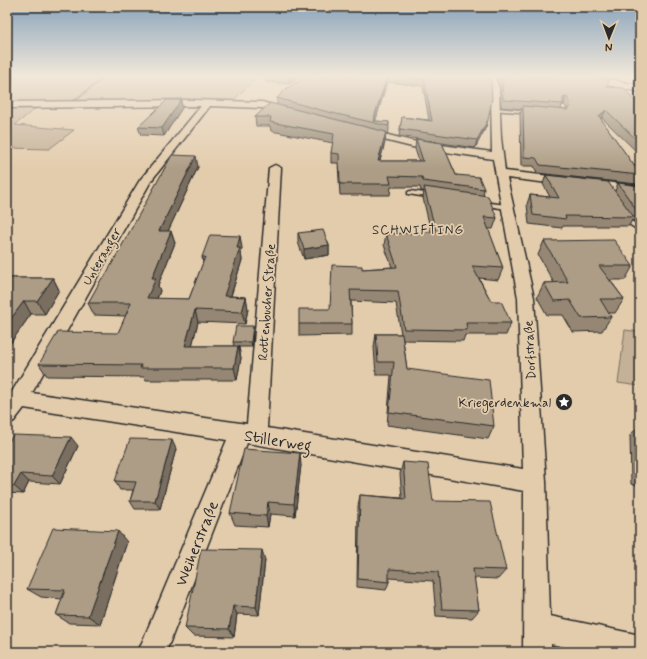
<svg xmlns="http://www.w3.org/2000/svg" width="647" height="659" viewBox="0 0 647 659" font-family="Mynerve,sans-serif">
  <rect width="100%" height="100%" fill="#e3ccac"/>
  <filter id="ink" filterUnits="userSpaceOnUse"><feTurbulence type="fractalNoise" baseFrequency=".025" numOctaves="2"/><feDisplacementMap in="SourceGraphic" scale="8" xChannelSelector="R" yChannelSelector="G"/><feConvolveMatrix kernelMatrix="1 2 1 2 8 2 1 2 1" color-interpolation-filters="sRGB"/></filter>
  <g filter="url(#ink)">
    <path fill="#c5b197" stroke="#786e61" d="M7,76H256V78L230,104H41L15,125L74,130L49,149L7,148Z
      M625,330L640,332V386L618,383Z"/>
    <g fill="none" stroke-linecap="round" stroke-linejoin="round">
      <path fill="#6c6459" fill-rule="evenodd" d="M104,76H107L74,103H72V101Z"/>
      <g stroke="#2b2b2b" stroke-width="3">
        <path id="lane" d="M494,108L532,111L534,112L532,113L492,110V109Z
          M640,165V169L635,167L636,166Z
          M410,191L433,194L436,196L433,198L408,194V192Z
          M482,202L507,205L510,207L507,209L480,205L479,204Z
          M624,213L626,214L631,221L640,226V231L627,223L621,215Z"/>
      </g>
      <g stroke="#2b2b2b" stroke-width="3">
        <path id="street" d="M486,76H494L499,88L501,138L505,171L640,186V194L507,178L534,298L546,482L550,616L640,635V652H588L551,644V652H523L524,491L247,443L166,652H138L227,440L24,408L14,421L7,424V400L140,180L201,106L7,108V102L192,100L262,102L291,110L293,112L288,115L262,108L210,106L151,181L32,393L247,424L269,168L275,165L281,168L267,428L523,469L518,298L493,159L412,147L360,134L359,132L364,129L412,141L492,152L491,88Z"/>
      </g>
      <g stroke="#2b2b2b" stroke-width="3">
        <path id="secondary" d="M581,76H597L640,86V92L593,82Z"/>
      </g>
      <use href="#lane" fill="#e3ccac" fill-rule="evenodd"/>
      <use href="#street" fill="#e3ccac" fill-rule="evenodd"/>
      <use href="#secondary" fill="#e3ccac" fill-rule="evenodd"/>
    </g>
    <path fill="#958773" stroke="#2b2b2b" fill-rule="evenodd" d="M266,76H302L289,84L266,82Z
      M308,76H489L486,127L475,148L442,143L456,175L484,189L483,196L497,218L493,229H488L503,268L498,280L479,278L491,301L511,323L506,335H465L463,341L403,340L407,369L494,426L488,439L387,425L391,375H376L374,347L376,334H401L396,303L351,301L352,324V335L299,336V324L330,309L362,269L392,267L384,245L386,234L431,232L423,198L424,191H421L420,187H391L390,195H340L338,163H331V153L333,143L271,131L270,126H256L255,117L277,105V98ZM387,82L423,86L429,120L402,117L399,136L437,142L416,139L415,149L419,161H380L385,142L386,133L388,134L389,130V122L375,121Z
      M495,76H595L607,87L640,108V155L602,118L601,119L640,174V178L637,184L537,173L534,166H521L520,114L522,109L501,107L500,88ZM562,105H564L566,107L567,110L561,109Z
      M181,100L182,108L164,136L141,135L138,127Z
      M198,167L168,231L175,243L158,285L160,291L157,299H189L203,263L202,257L242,248L241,253L242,260L231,296L246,297L248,309L245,324L198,322L192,346H234L233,342L253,331L252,347H239L241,358L237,380H146L144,377L47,376L39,364L118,333L126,316L94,315L88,303L104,278Z
      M546,175L615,191L618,183L640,186V224L632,220L629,226H563L562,228L529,224L527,204L530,195L550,197L543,184Z
      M298,233L329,245V255L304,259L298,242Z
      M544,241L633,266L625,280H610L624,299L615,313H609L611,317L602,331L573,332L563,315H547L537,297L544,283H554L538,255Z
      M7,278H53L59,290L45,314H31L7,348Z
      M640,402V487L631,484L630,435L638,427L637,406Z
      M7,445L78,446L60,484L29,482L23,494L7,493Z
      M176,449L160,509H135L130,501L133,490H120L115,481Z
      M403,462L433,501L506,570L498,579L474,578L479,610L472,618L436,616L433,581L389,578V582L386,590L357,587L358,506L360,495L402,498L400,474Z
      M301,465L295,516L270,514L268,527L235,525L230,513Z
      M127,542L100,624L69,623L56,615L62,599L41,597L27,589Z
      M265,560L259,615L237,614L234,637L193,636L185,628Z"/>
    <path fill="#796e5e" stroke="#2b2b2b" d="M290,76H302L289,84V77Z
      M388,76L387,82L375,123L373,121Z
      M566,97L564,105H562L563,98Z
      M181,100L182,108L164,136L162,128Z
      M606,110L602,118L596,123L599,116Z
      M488,120L486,127L475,148L477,140Z
      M386,132L385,142L377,171L378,161Z
      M196,156L198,167L163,242L159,231Z
      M171,231L175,243L158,285L160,291L152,311L147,298L152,278Z
      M240,236L242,248L241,253L242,260L227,308L224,296Z
      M329,245V255L304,259V249Z
      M53,278L59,290L45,314L37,301Z
      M246,297L248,309L245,324L242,312Z
      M24,301L31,314L7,348V324Z
      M195,310L198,322L189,358L185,346Z
      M253,326V331L252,347L251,342Z
      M238,346L241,358L237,380L234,368Z
      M71,437L78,446L60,484L52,476Z
      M172,440L176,449L160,509L155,501Z
      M300,453L301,465L295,516L294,504Z
      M21,474L29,482L23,494L14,486Z
      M268,502L270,514L268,527L266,516Z
      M118,531L127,542L100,624L88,616Z
      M262,550L265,560L259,615L256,607Z
      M233,606L237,614L234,637L229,629Z"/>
    <path fill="#ad9d86" stroke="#2b2b2b" d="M308,76H387L373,121L389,122L388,126L328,112L277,98L287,88Z
      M398,76H489L491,81L492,99L488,120L477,140L400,129L402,117L432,121L424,79Z
      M500,76H595L610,80L606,87L624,88L640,108V143L606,110L599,116L640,174V175L540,165L536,158L524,157L523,106L567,110L570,108L569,99L566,97L563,98V104L503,100L502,81Z
      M167,100H181L162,128L138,127Z
      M270,103L386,132L378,161H423L416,139L442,143L456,175L479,177L484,189L423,181L422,177L389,176L391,184H340L339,154L331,153L334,134L270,122L271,117H255Z
      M172,155L196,156L159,231H171L152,278H156L147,298L189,299L205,257H202L210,235L240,236L237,248H240L224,296L246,297L242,312L195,310L185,346H238L234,368H140L141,365L39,364L58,332L118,333L131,303H88L102,278H104Z
      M546,175L608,182L634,217L565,216L566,219L533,215L530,195L559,198Z
      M618,183L640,186V212L637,211Z
      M424,187L488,196L497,218L484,217L503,268L472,266L491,301H501L511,323H466L467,330L404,329L398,291L350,290L352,324H299V309H330L332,265L362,266V269L397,267L386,234L436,232Z
      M323,230L329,245L304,249L298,233Z
      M614,240L633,266H599L624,299H600L611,317L581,318L570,300L554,301L544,283L568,282L544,241Z
      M7,278H53L37,301H24L7,324Z
      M236,326H253L251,342H233Z
      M376,334H402L407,369L489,380L494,426L389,412L394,362H378Z
      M13,435L71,437L52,476L21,474L14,486H7V445Z
      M130,439L172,440L155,501H130L136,482L115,481Z
      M244,449L300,453L294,504L268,502L266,516L230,513Z
      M403,462L428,464L433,501L490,502L506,570L473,569L479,610L442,609L438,572L389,569V582L358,579L360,495L406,499Z
      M53,528L118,531L88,616L56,615L65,590L27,589Z
      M201,549L262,550L256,607L233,606L229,629L185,628Z"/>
  </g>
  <linearGradient id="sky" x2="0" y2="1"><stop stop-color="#88a3bb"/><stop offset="0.45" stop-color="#f2e8da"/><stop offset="1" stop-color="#f2e8da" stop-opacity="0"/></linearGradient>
  <rect width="647" height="169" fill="url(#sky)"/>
  <defs>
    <g id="sight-disc" transform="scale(0.9)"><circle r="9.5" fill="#2b2b2b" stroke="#e3ccac"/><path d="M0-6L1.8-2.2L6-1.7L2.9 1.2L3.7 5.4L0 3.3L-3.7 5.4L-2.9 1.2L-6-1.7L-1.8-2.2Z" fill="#fff"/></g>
  </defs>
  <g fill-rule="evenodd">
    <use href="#sight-disc" x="564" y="402"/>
  </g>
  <g text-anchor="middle" stroke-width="3.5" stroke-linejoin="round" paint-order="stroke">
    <g font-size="13" letter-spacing="1" fill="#2b2b2b" stroke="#e3ccac">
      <text x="418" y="234">SCHWIFTING</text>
    </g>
    <g font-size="13" fill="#2b2b2b" stroke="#e3ccac">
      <text transform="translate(101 256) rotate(-60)" y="5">Unteranger</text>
      <text transform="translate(266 302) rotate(-86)" y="5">Rottenbucher Straße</text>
      <text transform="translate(529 350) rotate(-93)" y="5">Dorfstraße</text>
    </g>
    <g font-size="13" fill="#2b2b2b" stroke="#e3ccac" text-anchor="end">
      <text x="551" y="407">Kriegerdenkmal</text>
    </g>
    <g font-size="16" fill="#2b2b2b" stroke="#e3ccac">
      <text transform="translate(278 440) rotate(9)" y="6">Stillerweg</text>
      <text transform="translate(196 543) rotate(-68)" y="6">Weiherstraße</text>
    </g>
  </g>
  <rect width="647" height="659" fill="none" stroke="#e3ccac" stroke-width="24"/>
  <rect x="12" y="12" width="623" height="635" fill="none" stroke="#2b2b2b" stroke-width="1.5" filter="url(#ink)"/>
  <g transform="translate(609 38) rotate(181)" stroke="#e3ccac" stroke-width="3" paint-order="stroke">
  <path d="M0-3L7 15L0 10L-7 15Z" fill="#2b2b2b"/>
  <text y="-6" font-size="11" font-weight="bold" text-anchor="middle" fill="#2b2b2b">N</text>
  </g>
</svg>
